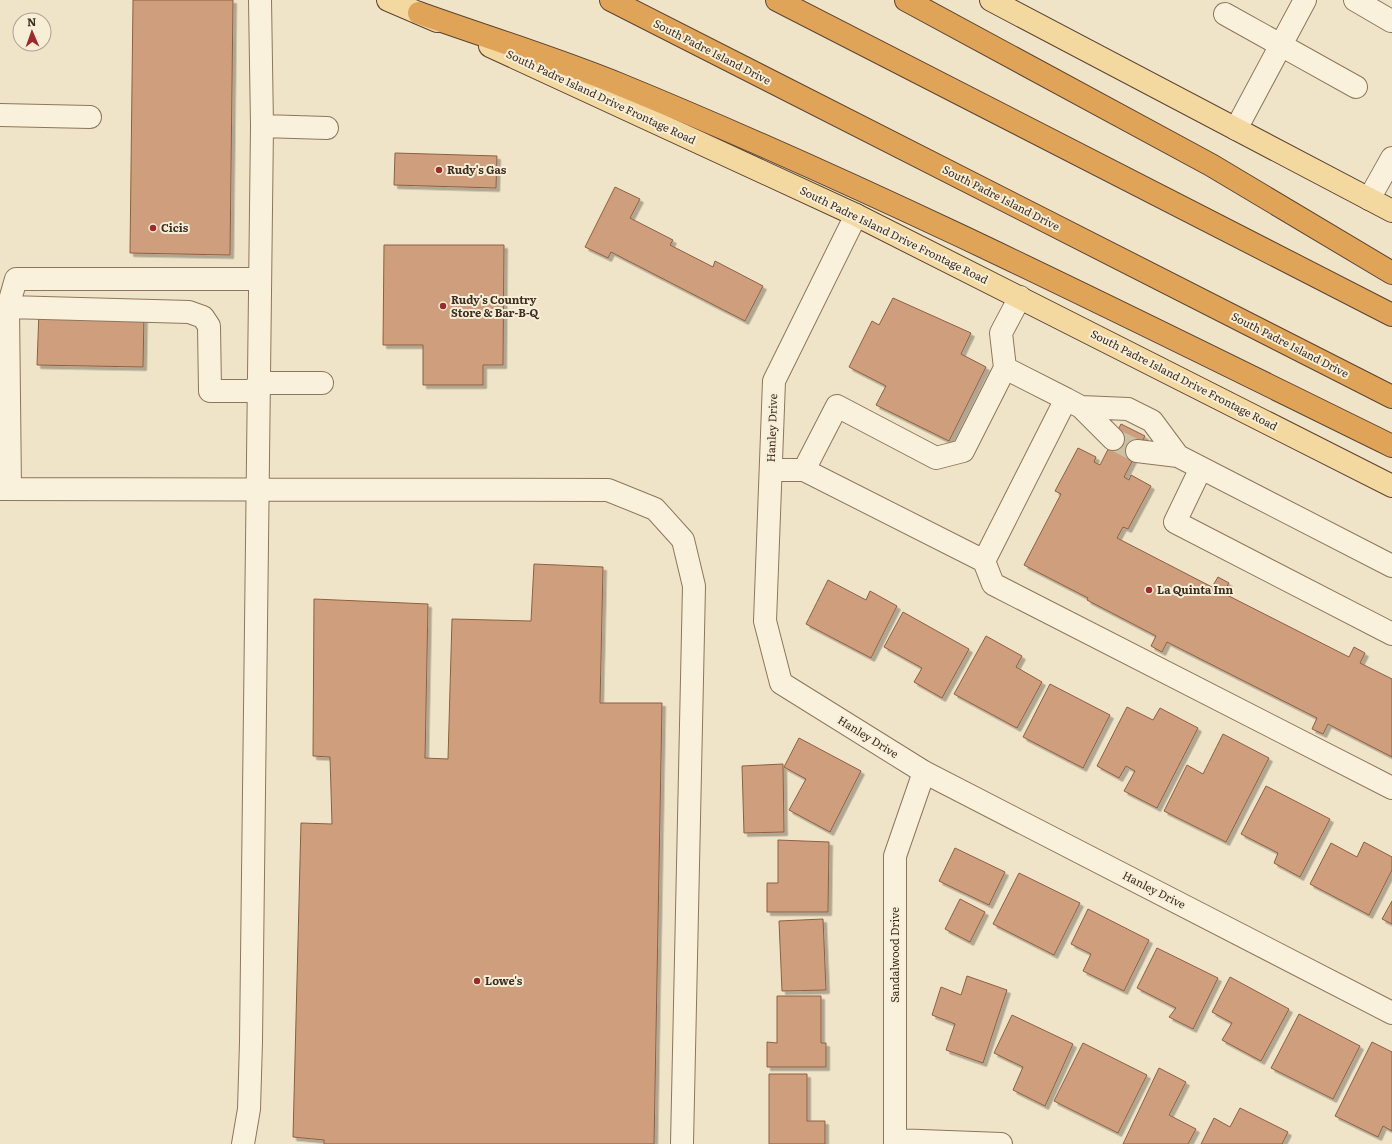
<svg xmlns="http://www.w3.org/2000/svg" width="1392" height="1144" viewBox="0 0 1392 1144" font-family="Literata,serif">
  <defs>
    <filter id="shadow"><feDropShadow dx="3.5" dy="3.5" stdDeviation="0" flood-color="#0004"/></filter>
  </defs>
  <rect width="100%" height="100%" fill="#f0e4c8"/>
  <path fill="#cf9f7d" stroke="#8d5f41" filter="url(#shadow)" d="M133,0H233L230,255L130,253Z
    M395,153L497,156L496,188L394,185Z
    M615,187L640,199L630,218L673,240L670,245L713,267L715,261L763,286L745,321L611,252L608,258L585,247Z
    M384,245H504L503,365H483V385H423V345H383Z
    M893,298L971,333L961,354L986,367L949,441L876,405L886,386L849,367L872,321L879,325Z
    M39,311L144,314L143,367L37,365Z
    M1121,424L1145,436L1124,477L1129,480L1131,475L1151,486L1128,529L1123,527L1117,538L1212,587L1218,577L1229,583L1223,593L1349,657L1354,647L1365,653L1360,663L1392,679V757L1328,724L1323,734L1312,729L1317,718L1167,642L1162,652L1151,646L1156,636L1087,600L1088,598L1024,565L1061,494L1055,491L1078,448L1096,457L1094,462L1100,465Z
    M534,564L603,567L600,703H662L654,1144H324V1140L293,1137L301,823L332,824L330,757L313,756L314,599L428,604L425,758L448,759L452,619L531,621Z
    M828,580L866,600L870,591L897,606L871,658L806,624Z
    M903,612L969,649L942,698L914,682L922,668L884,647Z
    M986,636L1022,656L1016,667L1042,682L1017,728L954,694Z
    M1050,684L1110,715L1083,768L1023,737Z
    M1127,707L1153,720L1160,708L1198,728L1157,808L1124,791L1135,771L1126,766L1119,778L1097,766Z
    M1223,734L1269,758L1226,842L1164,811L1187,765L1203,774Z
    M799,738L861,771L830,832L789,810L806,779L784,767Z
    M783,764L784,832L744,833L742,766Z
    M1266,786L1330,819L1300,877L1274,863L1278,853L1241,834Z
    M778,840L829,842L828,912H767V883H778Z
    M1364,842L1392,857V870L1369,915L1310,884L1331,843L1357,857Z
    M955,848L1005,872L989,905L939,881Z
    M1019,873L1080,903L1054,955L993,924Z
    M960,899L985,912L970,942L945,929Z
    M1392,901V924L1382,919Z
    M1088,909L1149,940L1124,991L1083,971L1091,954L1071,944Z
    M823,919L826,990L782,991L779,921Z
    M1157,948L1218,978L1193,1029L1169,1017L1176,1008L1137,988Z
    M967,976L1007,990L983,1063L946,1050L955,1024L932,1015L941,987L961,995Z
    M1230,977L1289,1009L1261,1061L1222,1040L1232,1023L1212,1012Z
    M777,996H821V1043H826V1067H767V1042L777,1043Z
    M1299,1014L1360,1046L1333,1099L1271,1068Z
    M1012,1015L1073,1044L1045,1106L1013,1090L1023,1067L994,1053Z
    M1372,1042L1392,1052V1131L1383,1126L1378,1137L1335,1116Z
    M1083,1043L1147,1075L1118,1133L1054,1101Z
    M1159,1068L1186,1082L1169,1115L1196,1129L1188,1144H1123Z
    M769,1074H807V1121H825V1144H769Z
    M1240,1108L1288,1132L1282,1144H1201L1214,1118L1230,1127Z"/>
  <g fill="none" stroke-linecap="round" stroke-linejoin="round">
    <path stroke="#ccc0a6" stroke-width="22" stroke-dasharray="22 11" stroke-linecap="butt" d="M1113,439L1137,451"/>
    <g stroke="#8d765c" stroke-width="24">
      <path id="minor" d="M1355,0L1391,21
        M1225,14L1356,87
        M0,115L90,117
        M262,126L327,128
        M1236,129L1305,0
        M1369,199L1392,158
        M856,215L774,381L765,621L781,683L924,772L1392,1013
        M0,309L8,307L10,489
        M1005,368L1001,333L1020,297
        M258,383H322
        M258,391H210L209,326L203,317L189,312L8,307L16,279H259
        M1066,399L1081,407L1128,409L1152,421L1178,456L1137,451
        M1081,407L1113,439
        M1178,456L1392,566
        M1201,468L1175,522L1392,634
        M771,470H804L984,561L1066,399L1005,368L963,451L936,458L837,406L804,470
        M0,489L608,490L655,509L683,540L694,586L682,1144
        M984,561L993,584L1392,788
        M895,1140L1001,1144
        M243,1144L249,1109L251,1042L262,126L260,0
        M895,1144V856L924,772"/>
    </g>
    <g stroke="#5b4430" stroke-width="24">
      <path id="major" d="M388,0L437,21
        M991,0L1392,211
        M490,46L856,215L1392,486"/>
    </g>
    <g stroke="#5b4430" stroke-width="24">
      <path id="highway" d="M611,0L1392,397
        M777,0L1392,315
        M906,0L1211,165L1392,273
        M419,13C486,37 555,58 621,85C884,193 1137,321 1392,446"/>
    </g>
    <use href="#minor" stroke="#faf1dc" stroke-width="22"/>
    <use href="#major" stroke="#f3d9a0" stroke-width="22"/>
    <use href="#highway" stroke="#e0a458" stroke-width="22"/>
  </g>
  <g fill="#9e2a2b" stroke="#f7eed8" stroke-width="1.5">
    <circle cx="439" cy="170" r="4"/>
    <circle cx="153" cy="228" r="4"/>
    <circle cx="443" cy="306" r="4"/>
    <circle cx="1149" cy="590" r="4"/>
    <circle cx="477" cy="981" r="4"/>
  </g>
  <g text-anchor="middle" stroke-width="4" stroke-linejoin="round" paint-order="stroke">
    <g font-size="11" fill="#3d2e20" stroke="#f7eed8">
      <text transform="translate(712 52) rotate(27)" y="4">South Padre Island Drive</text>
      <text transform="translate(601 97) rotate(25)" y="4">South Padre Island Drive Frontage Road</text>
      <text transform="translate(1001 198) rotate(27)" y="4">South Padre Island Drive</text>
      <text transform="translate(894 235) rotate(26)" y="4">South Padre Island Drive Frontage Road</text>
      <text transform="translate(1290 345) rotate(27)" y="4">South Padre Island Drive</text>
      <text transform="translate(1184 380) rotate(27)" y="4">South Padre Island Drive Frontage Road</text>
      <text transform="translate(772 428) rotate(-88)" y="4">Hanley Drive</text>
      <text transform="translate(868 737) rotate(32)" y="4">Hanley Drive</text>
      <text transform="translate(1154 890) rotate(27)" y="4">Hanley Drive</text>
      <text transform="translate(895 955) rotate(-90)" y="4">Sandalwood Drive</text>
    </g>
    <g font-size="11" font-weight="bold" fill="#3d2e20" stroke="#f7eed8" text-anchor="start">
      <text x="447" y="174">Rudy's Gas</text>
      <text x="161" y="232">Cicis</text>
      <text x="451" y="304">Rudy's Country<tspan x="451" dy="13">Store &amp; Bar-B-Q</tspan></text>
      <text x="1157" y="594">La Quinta Inn</text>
      <text x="485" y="985">Lowe's</text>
    </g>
  </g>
  <g transform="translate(32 32) rotate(358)"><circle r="19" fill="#f7eed8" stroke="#ada18e"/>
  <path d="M0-3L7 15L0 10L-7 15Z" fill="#9e2a2b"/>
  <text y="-6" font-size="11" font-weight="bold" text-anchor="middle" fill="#3d2e20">N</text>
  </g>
</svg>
